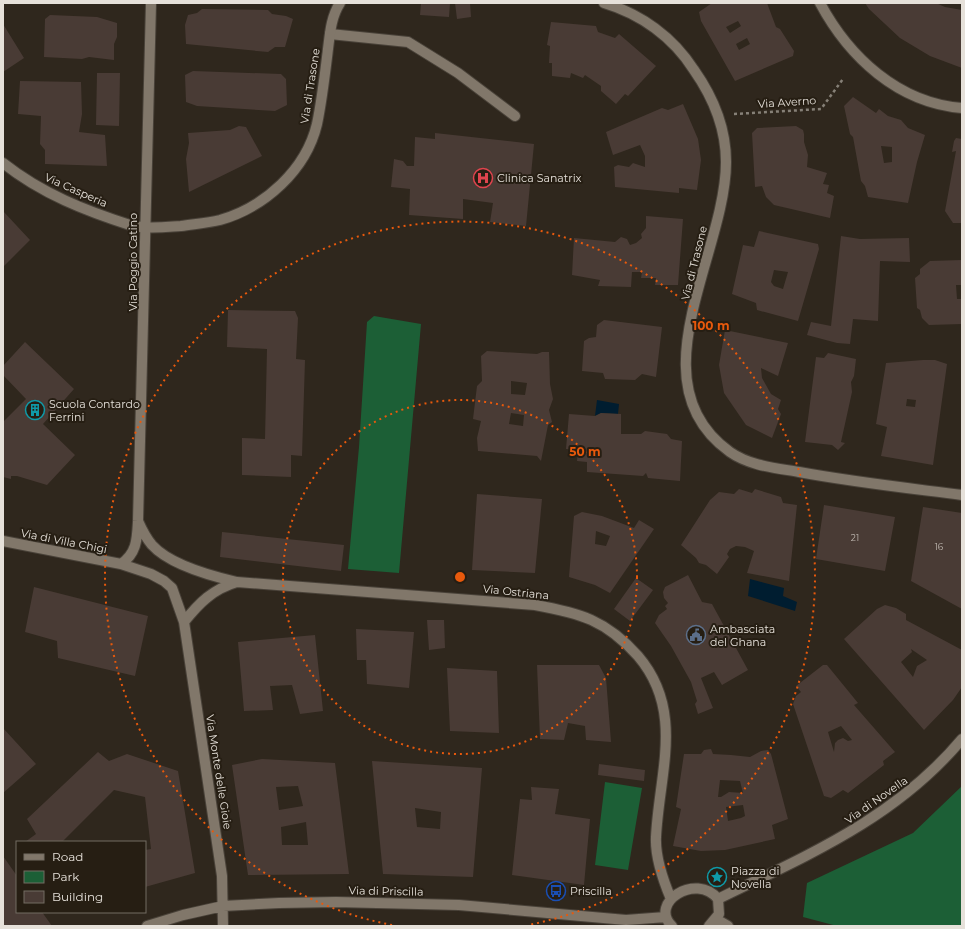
<svg xmlns="http://www.w3.org/2000/svg" width="965" height="929" viewBox="0 0 965 929" font-family="Montserrat,sans-serif">
  <rect width="100%" height="100%" fill="#2f271d"/>
  <path fill="#1c5f36" d="M374,316L421,324L399,573L348,569L359,447L367,322Z
    M605,782L642,788L628,870L595,865Z
    M962,786V926H837L803,917L807,883L913,833Z"/>
  <path fill="#001d30" d="M597,400L619,404L618,414L601,413L595,416Z
    M750,579L784,588L783,596L797,602L795,611L748,596Z"/>
  <path fill="#493b35" fill-rule="evenodd" d="M421,3H450L449,17L420,15Z
    M455,3H470L471,17L457,19Z
    M712,3H767L776,27L780,29L794,51L793,56L735,81L701,21L699,12ZM738,21L741,26L730,33L726,27ZM747,38L750,44L739,50L736,44Z
    M865,3H936L945,7L962,10V68L930,56L900,38L869,9Z
    M202,9L268,10L272,14L286,16L293,19L285,47H275L268,52L186,44L185,25L188,15L197,13Z
    M50,15L97,17L117,23V37L114,44V60L89,57L82,59L44,57L45,19Z
    M551,22L596,26L598,32L615,38L619,34L656,66L628,96L625,94L616,104L601,91V86L585,75L583,78L571,73L570,78L552,76V63H549L550,46L547,45Z
    M3,24L24,58L3,72Z
    M193,71L281,74L286,79L287,105L275,111L197,106L186,102L185,75Z
    M97,73H120L119,126L96,125Z
    M20,81L81,82L82,114L79,132L105,135L107,166L45,164V150L40,144L41,116L18,114Z
    M853,97L876,113L879,109L888,116L901,120L908,128L925,135L917,162L908,203L868,197L865,186L861,181L853,137L850,134L844,106ZM881,146L892,147V162L884,163Z
    M683,104L698,139L701,160L697,190L679,188V193L615,187L614,167L618,165L629,167L633,163L645,167V156L640,145L613,155L606,132L662,108L668,110Z
    M239,126L246,127L262,156L189,192L186,159L189,143L188,133L230,130Z
    M796,126L803,130L804,134V142L808,155L807,167L827,173L823,184L829,185L827,193L834,196L830,218L774,205L766,197L762,186L755,187L752,133L757,128Z
    M435,133L534,144L526,226L490,222L493,203L463,199V219L409,215L410,189L391,187L394,159L403,161L407,166H414L415,137L435,139Z
    M956,138L962,139V223H953L945,211L956,151L952,152L954,141Z
    M3,211L30,240L3,267Z
    M646,216L683,219L678,285H655L656,278H641L642,272H632L631,287L598,286L600,280L572,275L574,238L615,242L621,237L627,239L630,245L636,243L642,238L641,234L646,228Z
    M759,231L818,244L819,249L798,321L757,310L756,303L732,294L743,245L754,247ZM774,270L788,272L783,289L774,286L771,282Z
    M841,236L860,239L909,238L910,262L880,261L878,321L853,319L850,344L837,343L807,335L811,322L831,326Z
    M962,260V285H956L957,299H962V324L929,325L922,318L920,310L917,308L915,278L920,274V269L930,261Z
    M228,310L295,311L298,318L296,359L305,360L302,456L291,455V477L242,475V438L265,439L267,349L227,347Z
    M604,320L662,327L656,377L642,374L635,380L605,379L603,373L582,371L584,341L589,338L596,337L597,325Z
    M725,330L788,343L778,376L761,368L762,378L771,394L781,400L778,409L781,414L772,438L746,425L724,393L719,365Z
    M25,342L74,389L43,424L75,455L47,485L17,476H11V479L3,477V422L26,399L3,375V366Z
    M487,351L537,354L542,352H549L550,384L553,399L549,410L552,422L548,425L541,461L537,456L478,451L477,438L481,421L473,419L477,386L482,381L481,356ZM511,381L527,383L525,395L511,394ZM511,413L524,415L523,426L509,424Z
    M828,353L856,359L854,376L851,382L852,392L841,442L845,443L838,450L832,445L805,442L816,357L824,358Z
    M923,360H935L947,364L933,465L881,456L887,427L876,424L886,363ZM907,399L916,400L915,407L906,406Z
    M601,413L621,414V434H641L645,431L667,434L671,439L682,441L680,481L648,478L646,473L643,476L587,472V462L577,461L578,450L566,449L569,414L595,416Z
    M739,489L752,493L755,489L781,497L783,503L797,505L789,581L747,573L754,551L745,547L736,546L730,549L727,554L729,557L717,574L706,565L699,563L696,558L681,545L710,500L719,492L734,494Z
    M477,494L542,499L535,573L472,570Z
    M824,505L895,517L885,571L816,559Z
    M923,507L962,513V609L911,581Z
    M582,512L602,516L634,528L639,520L654,529L610,593L595,585L569,577L574,516ZM596,531L610,536L606,546L595,544Z
    M222,532L344,545L341,571L220,557Z
    M688,575L702,602L712,604L748,670L722,685L714,672L701,678L713,708L698,714L695,704L697,701L691,682L671,646L655,623L659,615L667,609L665,606L668,603L664,598L663,592L665,587Z
    M636,578L653,590L630,621L614,609Z
    M34,587L148,616L135,676L58,658L57,641L25,632Z
    M885,605L896,608L906,614V620L962,650V687L953,700L924,730L844,639L877,609ZM911,649L927,660L917,666L913,677L901,662L912,652Z
    M427,620H444L445,648L429,650Z
    M356,629L414,632L409,688L367,684L366,660H357Z
    M315,635L323,711L300,714L292,685L270,686L273,710L244,711L238,642Z
    M537,665H599L606,678L611,742L586,740L585,726L568,723L564,740L540,739Z
    M823,665H827L858,703L854,705L895,752L883,761L884,765L848,793L843,790L831,798L824,796L793,704L796,696L801,692L796,686ZM841,726L852,740L848,741L843,738L838,740L835,743L834,752L828,732Z
    M447,668L497,671L499,733L450,731Z
    M3,728L36,764L3,793Z
    M711,749L713,754L731,755L750,757L761,751L768,750L771,754L788,819L772,825L775,839L725,850L701,851L673,846L681,809L676,807L684,754H701L704,750ZM720,780L740,781L743,793L729,792L721,797H718ZM743,805L745,816L741,818L728,821L726,807Z
    M98,752L109,761L127,754L178,771L195,873L145,887V850L151,849L145,797L114,790L63,841L64,842H25L36,834L27,819Z
    M262,759L335,763L349,874L248,875L232,765ZM298,786L303,806L279,810L276,787ZM306,822L308,845H282L281,827Z
    M372,761L482,768L473,877L383,874ZM415,808L441,812L440,829L417,827Z
    M599,764L645,770L644,781L598,775Z
    M531,787L559,789L555,814L590,819L584,885L512,875L520,799L532,800Z
    M3,856L17,876V912H42L52,926H3Z"/>
  <g fill="none" stroke-linecap="round" stroke-linejoin="round">
    <g stroke="#494239" stroke-width="12">
      <path id="service" d="M330,34L408,42L458,73L515,116"/>
    </g>
    <g stroke="#494239" stroke-width="12">
      <path id="minor" d="M604,3C641,14 673,37 694,70C713,97 726,128 726,162C726,254 633,383 730,452C750,466 776,468 799,472C853,482 908,488 962,495
        M3,163C42,194 86,211 133,226C149,229 165,227 181,226C194,224 208,223 220,220C265,207 306,170 317,124C322,100 325,74 328,49C330,33 331,17 340,3
        M138,521C142,530 146,538 152,545C170,565 211,576 237,582L535,605C580,613 606,620 638,656C685,711 659,773 656,837C655,858 663,880 671,899
        M3,541L121,564L151,574L164,581L172,588L184,622L222,876L223,926
        M121,564C137,553 137,539 138,521L151,3
        M184,622C199,603 213,589 237,582
        M718,899C808,855 896,818 962,739
        M716,919L728,926
        M147,926L183,915L223,906L279,903L336,902L459,905L626,920L666,917
        M672,926C648,903 696,872 718,899L719,914L709,926"/>
    </g>
    <g stroke="#494239" stroke-width="12">
      <path id="tertiary" d="M820,3C849,57 898,103 962,108"/>
    </g>
    <path stroke="#868077" stroke-width="2.5" stroke-dasharray="3 3" stroke-linecap="butt" d="M734,114L821,109L843,79"/>
    <use href="#service" stroke="#81776a" stroke-width="10"/>
    <use href="#minor" stroke="#81776a" stroke-width="10"/>
    <use href="#tertiary" stroke="#81776a" stroke-width="10"/>
  </g>
  <g fill="none" stroke="#e8590c" stroke-width="2" stroke-dasharray="2 4">
    <circle cx="460" cy="577" r="177"/>
    <path d="M392 925A355 355 0 1 1 528 925"/>
  </g>
  <defs>
    <g id="hospital-ring" transform="scale(1)"><circle r="9.5" fill="#261e13" stroke="#e0444e" stroke-width="1.5"/><path d="M-5-5h3v3.5h4V-5h3V5h-3V1.5h-4V5h-3Z" fill="#e0444e"/></g>
    <g id="building-ring" transform="scale(1)"><circle r="9.5" fill="#261e13" stroke="#0f9aa8" stroke-width="1.5"/><path d="M-4-6H4V6H1V3H-1V6H-4ZM-2.5-4.3h1.7v1.8h-1.7ZM.8-4.3h1.7v1.8H.8ZM-2.5-1h1.7V.8h-1.7ZM.8-1h1.7V.8H.8Z" fill="#0f9aa8"/></g>
    <g id="civic-ring" transform="scale(1)"><circle r="9.5" fill="#261e13" stroke="#5c6f8a" stroke-width="1.5"/><path d="M-.6-6.5H3V-4.5H.6V-3L4-1V1h2V6H-6V1h2V-1L-.6-3ZM-1.2 2.5V6h2.4V2.5Z" fill="#5c6f8a"/></g>
    <g id="sight-ring" transform="scale(1)"><circle r="9.5" fill="#261e13" stroke="#0f9aa8" stroke-width="1.5"/><path d="M0-6L1.8-2.2L6-1.7L2.9 1.2L3.7 5.4L0 3.3L-3.7 5.4L-2.9 1.2L-6-1.7L-1.8-2.2Z" fill="#0f9aa8"/></g>
    <g id="bus-ring" transform="scale(1)"><circle r="9.5" fill="#261e13" stroke="#1a4fb4" stroke-width="1.5"/><path d="M-5-6H5V4H4V6H2V4H-2V6H-4V4H-5ZM-3.5-4V0h7V-4ZM-3.5 1.2v1.5H-2V1.2ZM2 1.2v1.5H3.5V1.2Z" fill="#1a4fb4"/></g>
  </defs>
  <g fill-rule="evenodd">
    <use href="#hospital-ring" x="483" y="178"/>
    <use href="#building-ring" x="35" y="410"/>
    <use href="#civic-ring" x="696" y="635"/>
    <use href="#sight-ring" x="717" y="877"/>
    <use href="#bus-ring" x="556" y="891"/>
  </g>
  <g text-anchor="middle" stroke-width="4" stroke-linejoin="round" paint-order="stroke">
    <g font-size="9" fill="#bfb8b1">
      <text x="855" y="541">21</text>
      <text x="939" y="550">16</text>
    </g>
    <g font-size="11" fill="#e6e1da" stroke="#261e13">
      <text transform="translate(310 86) rotate(-81)" y="4">Via di Trasone</text>
      <text transform="translate(787 102) rotate(-4)" y="4">Via Averno</text>
      <text transform="translate(76 190) rotate(24)" y="4">Via Casperia</text>
      <text transform="translate(133 262) rotate(-90)" y="4">Via Poggio Catino</text>
      <text transform="translate(694 263) rotate(-76)" y="4">Via di Trasone</text>
      <text transform="translate(64 541) rotate(11)" y="4">Via di Villa Chigi</text>
      <text transform="translate(516 592) rotate(6)" y="4">Via Ostriana</text>
      <text transform="translate(219 772) rotate(81)" y="4">Via Monte delle Gioie</text>
      <text transform="translate(876 800) rotate(-35)" y="4">Via di Novella</text>
      <text transform="translate(386 891) rotate(1)" y="4">Via di Priscilla</text>
    </g>
    <g font-size="11" fill="#e6e1da" stroke="#261e13" text-anchor="start">
      <text x="497" y="182">Clinica Sanatrix</text>
      <text x="49" y="408">Scuola Contardo<tspan x="49" dy="13">Ferrini</tspan></text>
      <text x="710" y="633">Ambasciata<tspan x="710" dy="13">del Ghana</tspan></text>
      <text x="731" y="875">Piazza di<tspan x="731" dy="13">Novella</tspan></text>
      <text x="570" y="895">Priscilla</text>
    </g>
  </g>
  <circle cx="460" cy="577" r="6" fill="#e8590c" stroke="#261e13" stroke-width="2"/>
  <g font-size="12" text-anchor="middle" font-weight="bold" fill="#e8590c" stroke="#261e13" stroke-width="4" stroke-linejoin="round" paint-order="stroke">
    <text x="711" y="330">100 m</text>
    <text x="585" y="456">50 m</text>
  </g>
  <rect width="965" height="929" fill="none" stroke="#e6e1da" stroke-width="8"/>
  <rect x="16" y="841" width="130" height="72" fill="#261e13" stroke="#736c63"/>
  <rect x="24" y="854" width="20" height="6" fill="#81776a" stroke="#736c63"/>
  <text x="52" y="861" font-size="12" fill="#e6e1da">Road</text>
  <rect x="24" y="871" width="20" height="12" fill="#1c5f36" stroke="#736c63"/>
  <text x="52" y="881" font-size="12" fill="#e6e1da">Park</text>
  <rect x="24" y="891" width="20" height="12" fill="#493b35" stroke="#736c63"/>
  <text x="52" y="901" font-size="12" fill="#e6e1da">Building</text>
</svg>
